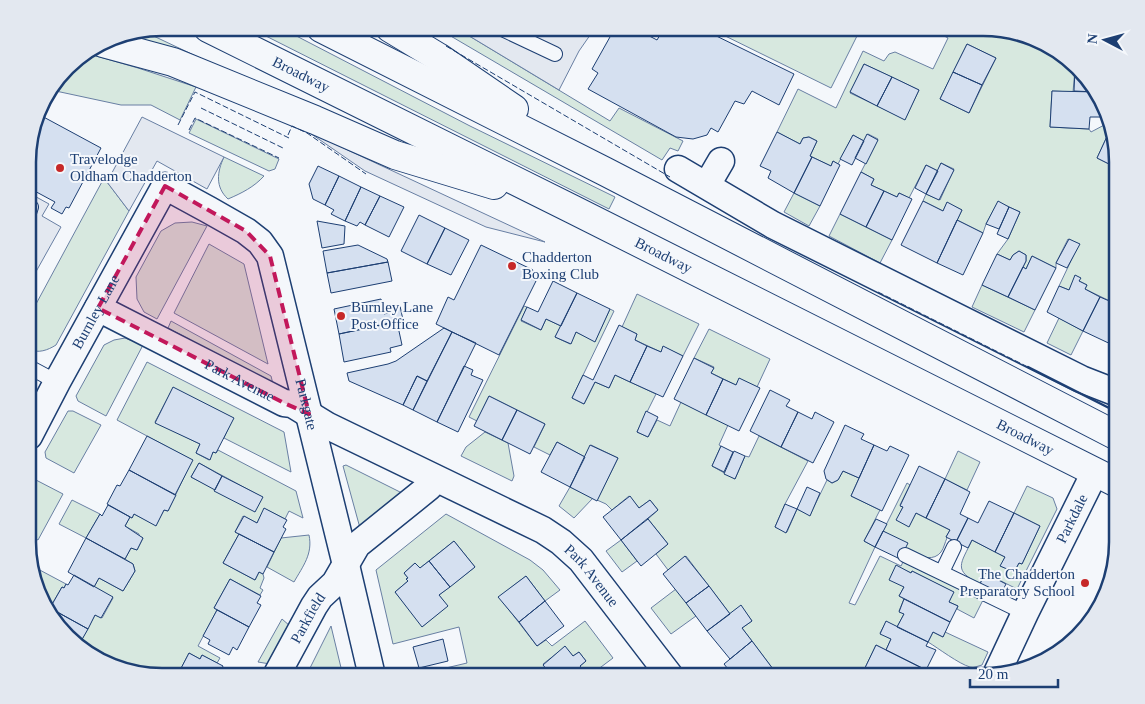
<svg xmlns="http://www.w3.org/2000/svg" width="1145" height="704" viewBox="0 0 1145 704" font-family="Georgia,serif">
  <rect width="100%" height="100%" fill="#f4f7fb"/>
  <path fill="#d7e8df" stroke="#687fa3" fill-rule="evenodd" d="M250,28H281L470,126L615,197L609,209Z
    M437,28H456L610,121L619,108L683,141L678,151L670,148L662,160Z
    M709,28H861L831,88Z
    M929,28H983L1057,50L1075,69L1073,92L1052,91L1050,127L1089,129L1091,132L1108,123L1110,130L1097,158L1117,168V297L1114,303L1085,289L1087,285L1079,281L1080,278L1076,276L1069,290L1059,286L1079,244L1068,239L1056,263V268L1032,256L1026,269L1023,267L1026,261V255L1019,251L1013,255L1010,260L997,254L1008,239L1020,212L998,202L986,224L983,233L957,220L962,210L947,203L943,211L923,201L926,194L940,200L954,169L941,163L938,171L926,165L909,198L899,193L897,197L871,185L874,179L861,172L878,139L868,134L864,141L853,135L838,164L833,161L831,166L810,156L817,141L809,137L803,138L800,144L777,132L798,89L836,108L863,51L884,61L889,54L895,52L933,69L948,38ZM967,44L996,58L969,113L940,99ZM864,64L919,90L905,119L850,93Z
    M143,31L200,58L123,35Z
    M86,53L138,68L196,87L180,120L151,105H121L51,90L73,61Z
    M196,119L279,159L275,169L269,171L189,133Z
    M224,157L264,176C254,187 242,193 228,199C215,187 217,172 224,157Z
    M104,178L129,211L56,345C48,350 38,354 29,349V317Z
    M794,193L820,206L809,226L784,212Z
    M840,214L892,240L880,263L829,236Z
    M192,222L207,226L157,319L144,312L137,299L136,277L161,231L175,223Z
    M209,244L244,264L268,364L174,313Z
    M982,285L1035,310L1024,332L972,307Z
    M637,294L699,324L683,356L664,347L661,352L635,340L637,334L622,327Z
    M524,306L527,307L521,321L541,330L546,319L561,326L555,337L570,344L576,332L595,341L610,309L614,311L572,398L584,404L595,382L609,388L615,375L656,394L637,432L648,437L657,420L670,426L681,402L728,425L719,445L721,446L712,466L735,479L745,456L749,457L759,436L808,461L785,504L775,527L787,532L797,509L810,515L827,480L832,483L838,480L843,471L859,478L851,496L880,510L864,541L875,547L849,603L855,605L880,556L901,566L903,562L983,600L974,618L957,609L958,606L949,602L953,592L912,571L911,573L896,566L904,587L899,596L904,599L899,611L904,614L897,627L886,622L880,633L891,639L886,650L876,645L864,670L877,676H769L768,674L773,669L742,628L752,621L741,606L730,614L686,556L668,570L656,554L668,544L648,519L658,510L650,500L639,508L629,496L612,510L606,504L597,500L618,458L591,445L585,457L557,442L550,455L534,447L545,424L489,396L477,421L469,417Z
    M1059,318L1083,331L1071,355L1047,343Z
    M171,321L271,376L273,384L168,328Z
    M709,329L770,359L757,387L740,379L736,385L711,373L714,367L694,358Z
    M125,338L143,345L106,416L78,401L76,396L104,345L114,340Z
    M147,362L284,432L291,472L224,438L233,418L173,388L155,422L200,444L196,453L209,460L213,452L216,453L218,450L296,491L303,518L289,511L285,519L265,509L257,523L243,516L235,532L239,534L223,563L255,580L259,572L263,574L264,578L260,588L263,590L260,595L230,579L214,608L217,610L198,646L220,658L217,663L202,655L200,659L189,653L177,676H178H162L88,654L80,646L82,644L80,643L95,615L102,618L113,598L94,587L99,578L123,591L135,571L133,564L125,559L131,548L137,550L143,538L139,536V534L125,526L130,517L132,518L134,514L156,525L164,510L168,511L192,460L117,420ZM199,463L262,497L215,489L191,477Z
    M68,411H73L101,425L74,473L46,458L45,452Z
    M485,432L508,443L514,476L512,481L461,456L466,447Z
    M958,451L980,462L967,490L945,479Z
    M346,465L404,494L360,528L343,466Z
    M36,480L63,494L38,540L29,535V483L30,481Z
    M907,483L910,485L900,505L903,507L897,520L909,526L916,513L950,530L946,537L947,538C945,542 944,548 941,552C927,570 894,540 883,531Z
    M1027,486L1053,498L1057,509L1017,589L985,573L980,584C952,570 961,564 972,540L1005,557L1001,566L1014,572L1019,563L1022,564L1040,526L1014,513Z
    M570,487L593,498L574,518L559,506Z
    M72,500L100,514L86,538L59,524Z
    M446,514L530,560L543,570L560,590L545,601L526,576L499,597L537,646L546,640L552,646L585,621L613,658L589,676L580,666L586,661L579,652L573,656L565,647L543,664L552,676H456L455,675L450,676H431L429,672L467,663L459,627L393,644L376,570ZM454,541L475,567L439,595L447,606L423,626L395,592L408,581L406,579L408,578L404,573L415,563L420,568Z
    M309,535C313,554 303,566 294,582L267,567L281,538Z
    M621,540L637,561L622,572L606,551Z
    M36,568L66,584L64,588L62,587L48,611L33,572Z
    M676,589L696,616L671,634L651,608Z
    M282,619L290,626L270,664L258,662Z
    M331,626L343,676H306Z
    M933,632L943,637L945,632L988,652L982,665C978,666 974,668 970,667C959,664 938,648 928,642Z"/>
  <path fill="#e3e8f0" stroke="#687fa3" d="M456,28H595L579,51L559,90Z
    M142,117L224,157L207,189L157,161L129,211L107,182Z
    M307,131L545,242L486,227L365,171Z
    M29,193L49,204L42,216L61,227L33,277L29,275Z"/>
  <path fill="#d5e0f0" stroke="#1d3f73" d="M615,28H634L657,40L664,28H700L794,74L779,105L752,91L744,104L735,101L718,132L711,128L707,135L693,139L676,137L588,89L598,73L592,69Z
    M967,44L996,58L982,85L953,72Z
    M864,64L892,77L877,106L850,92Z
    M1075,69L1097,92L1074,91Z
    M953,72L982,85L969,113L940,99Z
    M892,77L919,90L905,120L877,106Z
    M1052,91L1097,92L1099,95L1105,112L1104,117H1090L1089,129L1050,127Z
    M38,114L101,148L69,208L66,207L62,214L51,208L55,202L29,188V145Z
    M1110,130L1117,153V168L1097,158Z
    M777,132L800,144L803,138L809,137L817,141L810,156L812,157L794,193L768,178L771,171L760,166Z
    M867,134L878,140L866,164L855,158Z
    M853,135L864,141L852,165L840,159Z
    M812,157L831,166L833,161L840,165L820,206L794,193Z
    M941,163L954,170L939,200L926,194Z
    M926,165L938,171L926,194L915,188Z
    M318,166L339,176L325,205L313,199L309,184Z
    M861,172L874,179L871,185L884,191L866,227L840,214Z
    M339,176L361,187L345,221L331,214L334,210L325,205Z
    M361,187L380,196L365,225L360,222L357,226L345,221Z
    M884,191L897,197L899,193L912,199L892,240L866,227Z
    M380,196L404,207L389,237L365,225Z
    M923,201L943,211L947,202L962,210L937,263L901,245Z
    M998,201L1009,207L999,229L986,224Z
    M1009,207L1020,212L1008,239L997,234Z
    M419,215L445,228L427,264L401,251Z
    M957,220L983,233L963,275L937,263Z
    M317,221L345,226L344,244L322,248Z
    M445,228L469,240L451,275L427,264Z
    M1069,239L1080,244L1067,268L1056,263Z
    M358,245L387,259L388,262L327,273L323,251Z
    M481,245L533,270L529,278L536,281L499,355L436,324L448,297L454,300Z
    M1019,251L1026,255V261L1008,297L982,285L997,254L1010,260L1013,255Z
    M1032,256L1056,268L1035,310L1008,297L1023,267L1026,269Z
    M388,262L392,281L331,293L327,273Z
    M1075,275L1081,278L1079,281L1087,285L1085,289L1100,297L1083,331L1047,312L1059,286L1069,290Z
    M553,281L577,293L561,326L546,319L541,330L521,320L527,307L538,312Z
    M577,293L610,309L595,342L576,332L571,344L555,337Z
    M1100,297L1114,303L1117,297V347L1083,331Z
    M381,299L384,314L392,312L391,308L400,306L403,320L339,334L334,309Z
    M397,322L402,345L390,348L391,352L344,362L339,334Z
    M619,325L637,334L635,340L647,346L630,382L615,375L609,388L595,382L584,404L572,398L583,375L593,380Z
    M444,328L452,332L427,381L417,376L403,405L349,381L347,373L388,364L396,361Z
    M452,332L476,343L437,422L413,410Z
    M647,346L661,352L663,346L683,356L663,397L630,382Z
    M694,358L714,368L711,373L723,379L706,415L674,399Z
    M464,366L473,370L471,375L483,380L458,432L437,422Z
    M417,376L427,381L413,410L403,405Z
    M739,378L760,388L739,431L706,415L723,379L736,385Z
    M173,387L234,418L216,453L213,452L210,460L196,453L200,444L155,423Z
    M770,390L790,400L786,406L798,412L781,447L750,431Z
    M489,396L517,410L502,440L474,426Z
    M517,410L545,424L530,454L502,440Z
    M646,411L658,417L648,437L637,432Z
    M798,412L812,419L815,412L834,422L813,463L781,447Z
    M845,425L864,434L861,439L874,445L859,478L843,471L838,480L832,483L826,479L824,471Z
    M147,436L193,460L175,495L129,470Z
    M557,442L585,457L570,487L541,472Z
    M590,445L618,458L597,501L570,487Z
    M874,445L887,451L890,446L909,455L882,511L851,496Z
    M721,446L733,452L724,472L712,466Z
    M734,451L745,456L735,479L724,474Z
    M199,463L222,476L215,490L191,477Z
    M919,466L945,479L926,518L916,513L909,527L896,520L903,507L900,506Z
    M129,470L176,495L168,511L164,510L156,526L134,514L132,518L107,504L117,485L120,486Z
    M222,476L263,497L255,512L214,491Z
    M945,479L970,492L960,514L968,518L956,542L946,537L950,530L926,518Z
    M807,487L820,493L810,516L797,509Z
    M630,496L639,508L650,500L658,510L621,540L603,517Z
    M989,501L1014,513L995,552L972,540L968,548L956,542L968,518L978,523Z
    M785,504L797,509L786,533L775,527Z
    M108,505L130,517L125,526L143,538L137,550L131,548L125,559L86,538L100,514L102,516Z
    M264,508L287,520L283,527L286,529L274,552L235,532L244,516L257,523Z
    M1014,513L1040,526L1022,564L1019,563L1014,572L1000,566L1005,557L995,552Z
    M648,519L668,544L641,566L621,540Z
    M876,519L887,524L875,547L864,541Z
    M883,531L908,543L900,559L875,547Z
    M239,534L274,552L263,574L259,572L255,580L223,563Z
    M86,538L133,564L135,571L123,591L99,578L94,587L68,572Z
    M454,541L475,567L450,587L429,561Z
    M685,556L709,586L686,603L663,574Z
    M429,561L450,587L439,595L448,606L422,627L395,592L408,581L406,579L408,578L404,573L415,563L420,568Z
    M896,565L911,573L912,571L954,592L949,602L958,606L950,622L899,596L904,587L889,580Z
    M985,573L1006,584L1001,594L980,584Z
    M74,575L113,597L101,618L95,615L88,629L50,608L62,587L64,588L66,584L68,585Z
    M526,576L545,601L519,622L498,597Z
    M230,579L261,596L257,603L261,605L249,627L214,608Z
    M709,586L730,614L707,631L686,603Z
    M904,599L950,622L943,637L933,632L928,642L897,627L904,614L899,612Z
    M545,601L564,626L537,646L519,622Z
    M741,605L752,621L742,628L752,641L730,659L707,631Z
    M50,608L88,629L80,643L82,644L80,646L50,616L48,611Z
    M217,610L249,627L237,650L233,647L229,655L208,644L210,640L203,636Z
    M886,621L928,642L926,646L936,650L926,670L886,650L891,639L880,634Z
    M443,639L448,661L419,668L413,647Z
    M752,641L773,669L765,676H730L732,674L724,664Z
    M876,645L926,670L923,676H877L864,670Z
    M565,646L573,656L579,652L586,661L580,666L588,676H552L543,665Z
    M189,653L200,659L202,655L223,666L220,674L223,676H177Z"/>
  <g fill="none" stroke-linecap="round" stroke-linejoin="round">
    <g stroke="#1d3f73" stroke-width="16">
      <path id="lane" d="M500,28L555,54
        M29,213L31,207
        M29,367L57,382
        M905,555L1025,613
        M942,572L954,547"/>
    </g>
    <g stroke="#1d3f73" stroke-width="29">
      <g id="street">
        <path d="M678,169L773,225L1081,379L1117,393"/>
        <path d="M707,185L721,161"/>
        <path id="s1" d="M98,308L284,403L292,404L328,426L543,530L561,542L581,560L670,676"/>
        <path id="s2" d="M29,436L57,382L165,186L209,210L246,231L260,242L270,256L346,565L372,676"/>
        <path id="s3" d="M996,675L1025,613L1095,472"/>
        <path id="s4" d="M276,676L314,606L320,597L335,583L357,545L429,487L434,478"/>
      </g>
    </g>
    <g stroke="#1d3f73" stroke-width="30">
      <g id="highway">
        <path id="s5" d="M208,28L572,209L1117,483"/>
        <path d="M321,28L604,171L1117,436"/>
        <path d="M390,28L438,57L514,109"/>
        <path d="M103,43L173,62L315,120L395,155L494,185"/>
      </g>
    </g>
    <use href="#lane" stroke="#f4f7fb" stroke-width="14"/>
    <use href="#street" stroke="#f4f7fb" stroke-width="26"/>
    <use href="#highway" stroke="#f4f7fb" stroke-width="28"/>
    <path stroke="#1d3f73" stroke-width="1" stroke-dasharray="6 2.5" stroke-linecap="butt" d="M446,46L670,177
      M201,108L283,148
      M178,125L195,92L289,138
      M189,130L195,118L279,158
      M288,135L292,126L307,133L366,174
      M878,292L1028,367
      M1115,508L1117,509"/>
    <path stroke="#1d3f73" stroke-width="2.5" d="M1028,367L1117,412"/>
  </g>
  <path fill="#c2185b" fill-opacity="0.2" stroke="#c2185b" stroke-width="4" stroke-dasharray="10 6" stroke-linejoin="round" d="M165,186L246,231L270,256L309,414L284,403L98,308Z"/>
  <g fill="#c62828" stroke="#f4f7fb" stroke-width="2">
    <circle cx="60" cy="168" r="5"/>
    <circle cx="512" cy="266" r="5"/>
    <circle cx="341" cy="316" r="5"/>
    <circle cx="1085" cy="583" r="5"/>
  </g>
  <g text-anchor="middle" stroke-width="4" stroke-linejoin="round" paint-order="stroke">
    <g font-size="15" fill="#1d3f73" stroke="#f4f7fb">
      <text dy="5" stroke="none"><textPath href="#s5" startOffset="104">Broadway</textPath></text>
      <text dy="5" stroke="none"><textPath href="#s5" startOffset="509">Broadway</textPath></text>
      <text dy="5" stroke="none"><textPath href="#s2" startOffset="141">Burnley Lane</textPath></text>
      <text dy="5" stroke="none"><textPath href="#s1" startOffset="159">Park Avenue</textPath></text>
      <text dy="5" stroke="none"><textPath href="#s2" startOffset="565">Parkgate</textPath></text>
      <text dy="5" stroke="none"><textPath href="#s5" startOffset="914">Broadway</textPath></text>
      <text dy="5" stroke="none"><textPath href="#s3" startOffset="174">Parkdale</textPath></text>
      <text dy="5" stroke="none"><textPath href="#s1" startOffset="565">Park Avenue</textPath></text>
      <text dy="5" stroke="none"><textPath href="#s4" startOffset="66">Parkfield</textPath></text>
    </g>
    <g font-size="15" fill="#1d3f73" stroke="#f4f7fb" text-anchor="start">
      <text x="70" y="164">Travelodge<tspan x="70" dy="17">Oldham Chadderton</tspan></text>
      <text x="522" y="262">Chadderton<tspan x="522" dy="17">Boxing Club</tspan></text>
      <text x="351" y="312">Burnley Lane<tspan x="351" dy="17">Post Office</tspan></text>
      <text x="1075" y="579" text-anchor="end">The Chadderton<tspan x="1075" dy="17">Preparatory School</tspan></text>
    </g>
  </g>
  <path d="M0 0H1145V704H0ZM162 36H983A126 126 0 0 1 1109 162V542A126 126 0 0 1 983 668H162A126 126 0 0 1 36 542V162A126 126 0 0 1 162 36Z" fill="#e3e8f0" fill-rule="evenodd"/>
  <path fill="none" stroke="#1d3f73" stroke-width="2.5" d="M162 36H983A126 126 0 0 1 1109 162V542A126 126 0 0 1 983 668H162A126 126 0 0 1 36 542V162A126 126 0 0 1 162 36Z"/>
  <g transform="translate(1105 40) rotate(276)" stroke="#f4f7fb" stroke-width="4" paint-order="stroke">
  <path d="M0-4L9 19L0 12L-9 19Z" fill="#1d3f73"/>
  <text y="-8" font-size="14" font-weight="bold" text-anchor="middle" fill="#1d3f73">N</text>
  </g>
  <path d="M970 679v8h88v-8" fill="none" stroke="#1d3f73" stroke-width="2.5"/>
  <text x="978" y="679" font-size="15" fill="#1d3f73" stroke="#f4f7fb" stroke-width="4" paint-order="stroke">20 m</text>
</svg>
